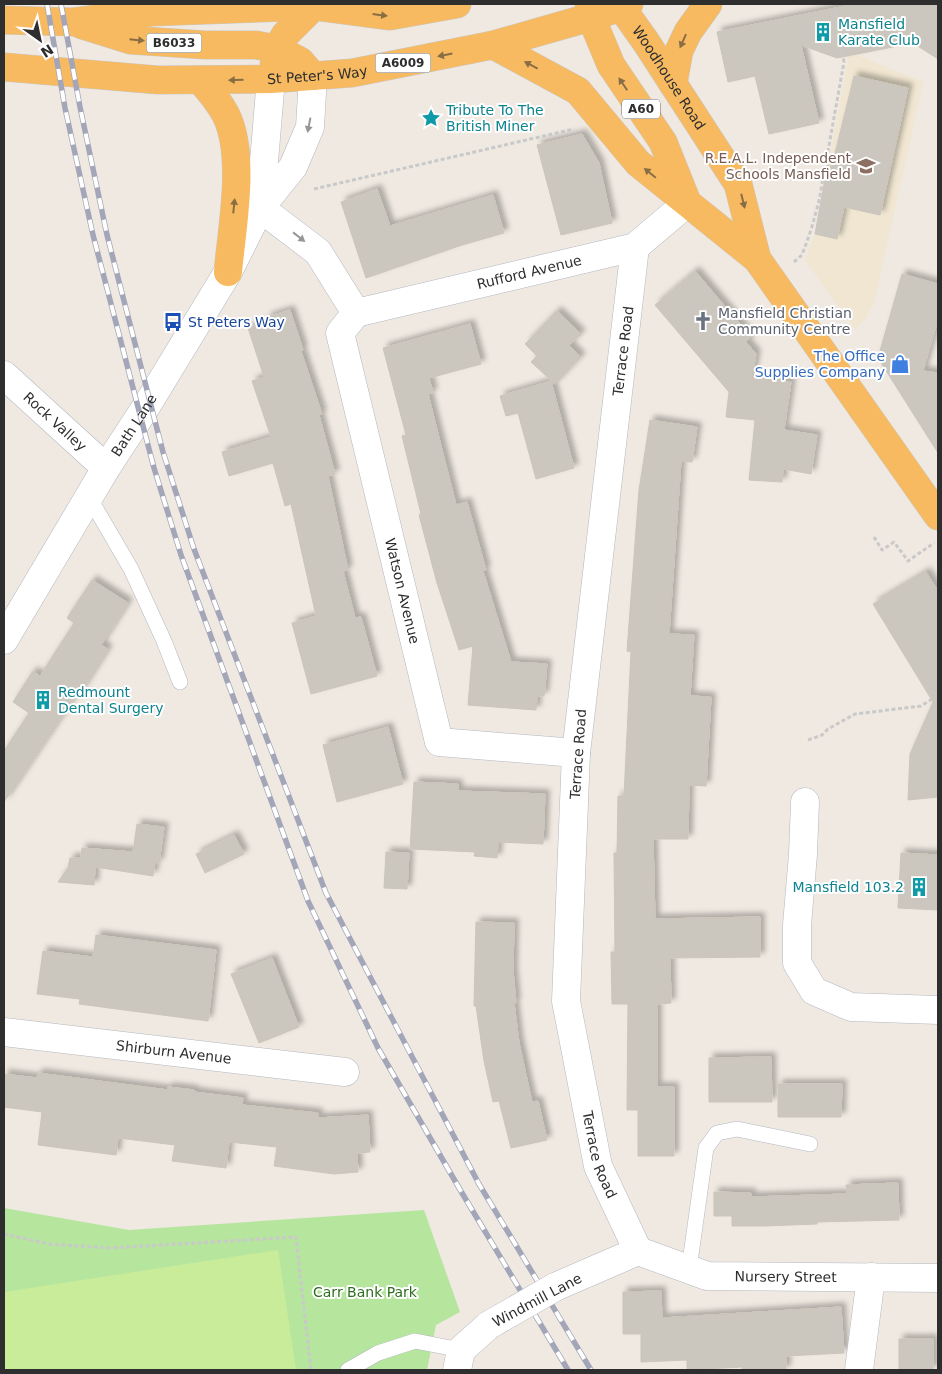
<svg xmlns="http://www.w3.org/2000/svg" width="942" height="1374" viewBox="0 0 942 1374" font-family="'DejaVu Sans',sans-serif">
  <defs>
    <filter id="shadow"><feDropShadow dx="4.5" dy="-4.5" stdDeviation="2.5" flood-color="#0004"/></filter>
  </defs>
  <rect width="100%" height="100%" fill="#efe9e1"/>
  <path fill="#f0e6d1" d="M847,51L923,82L874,303L865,319L855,329L805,260L815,234L848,60Z"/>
  <path fill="#b6e59e" d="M4,1208L129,1230L424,1210L460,1312L436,1325L427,1370H4Z"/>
  <path fill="#c9ec9a" d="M278,1250L296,1370H4V1292Z"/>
  <path fill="#cbc7bf" stroke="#cbc5ba" filter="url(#shadow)" d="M855,4H938V59L913,43L837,58L801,45L819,123L769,134L755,76L728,82L717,32Z
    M854,76L908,88L880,215L844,207L837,239L815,234L828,163L830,174Z
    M582,134L599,163L612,223L561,235L537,145Z
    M377,189L390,226L493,195L504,233L462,245L366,278L341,202Z
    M695,271L751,337L746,342L756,354L752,377L791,382L784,430L817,435L811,474L783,469L782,482L749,480L755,420L726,417L729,392L655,305Z
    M902,274L938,284V319L923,371L938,373V453L878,358Z
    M290,310L303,350L301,351L322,414L319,415L335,474L328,476L348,570L343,571L355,618L361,617L377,676L311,694L292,623L316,616L291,504L285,506L273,463L229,476L222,452L271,437L252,381L264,377L248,328L268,321L267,317Z
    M557,311L581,334L569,345L581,357L555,384L531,362L537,356L525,344Z
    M470,324L481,364L429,378L433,393L428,394L456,505L467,502L486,570L483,571L511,662L547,664L544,696H537L536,710L468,705L473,646L459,650L437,583L419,515L421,514L402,436L406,435L383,348Z
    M551,381L574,468L536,479L518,413L506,416L500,396Z
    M650,420L697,427L692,462L681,461L669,634L694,635L690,696L711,697L706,786L689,785L688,839H653L655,919L760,917V957L670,958L671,1003L657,1004V1087H674V1156H638V1110H627L628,1004H612L611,952H615L614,853H617L618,796H624L631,652L627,651L639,490Z
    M926,572L938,591V797L908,800L910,754L933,702L873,604Z
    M92,580L128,603L101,645L108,649L78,696L76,695L4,802V751L29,713L13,702L33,671L40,676L74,623L67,618Z
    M388,727L403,784L337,802L323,745Z
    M414,782L458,784V791L545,794L543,844L498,842L497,858L474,856L475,852L410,849Z
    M137,824L164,827L159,863L155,862L153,876L95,867L94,885L58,882L68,868L70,858H81L82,848L133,852Z
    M234,835L244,854L205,873L196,854Z
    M386,852L409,853L407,889L384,888Z
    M901,853L938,855V910L898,908Z
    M476,922L514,923L513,971L516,1003H514L519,1043L532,1102L538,1101L547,1140L511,1148L499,1101L493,1102L484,1061L476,1006H474Z
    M96,935L216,950L208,1021L79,1004L80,999L37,994L43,951L93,957Z
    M272,958L299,1027L259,1043L231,974Z
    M771,1057L772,1102H709V1058Z
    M38,1073L168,1090V1087L194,1090V1092L243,1098L242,1105L318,1113V1118L368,1115L370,1152L357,1153L358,1172L334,1174L274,1166L277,1147L229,1142L226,1168L172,1161L175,1145L118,1138L116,1155L38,1145L42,1112L4,1107V1074L37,1078Z
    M778,1084H842L841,1117H778Z
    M898,1183L899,1220L817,1222V1224L764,1226H732V1216H714V1192L751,1193V1197L847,1194L846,1185Z
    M661,1291L662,1318L841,1307L844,1353L786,1356V1370H742V1367L687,1370V1360L641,1362V1334H623V1292Z
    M899,1339H933V1370H899Z"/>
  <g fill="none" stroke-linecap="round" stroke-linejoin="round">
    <g stroke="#b4b7c1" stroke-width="16">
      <path id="service" d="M89,497L131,569L164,641L180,682
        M689,1269L706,1148L717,1133L737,1129L810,1144
        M348,1370L378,1353L415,1341L461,1350"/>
    </g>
    <g stroke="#b4b7c1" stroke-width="29">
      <g id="minor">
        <path d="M260,208L318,252L356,313"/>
        <path id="s1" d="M635,247L576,753L566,1001L598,1166L638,1251"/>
        <path id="s2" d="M356,313L340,333L439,742L576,753"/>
        <path id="s3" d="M356,313L635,247L687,203"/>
        <path id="s4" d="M4,375L106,468"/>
        <path d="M805,802L803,854L797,925V963L814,991L851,1007L938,1010"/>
        <path id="s5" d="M4,1032L345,1072"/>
        <path id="s6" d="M638,1251L707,1276L938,1278"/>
        <path d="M555,1287L638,1251"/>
        <path d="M457,1370L461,1350L489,1325"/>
        <path d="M859,1370L871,1277"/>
      </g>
    </g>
    <g stroke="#b4b7c1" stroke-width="29">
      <g id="secondary">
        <path d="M260,208L271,79"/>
        <path id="s7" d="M4,640L106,468L144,410L228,272L260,208L293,167L310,127L313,76"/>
      </g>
    </g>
    <g stroke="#c9c9c9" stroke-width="29">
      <g id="trunk">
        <path d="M589,4L591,17L611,65L663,142L687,202"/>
        <path id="s8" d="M619,4L646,42L738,184L757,259"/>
        <path d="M314,6L390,16L457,4"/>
        <path d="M4,20L73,22L151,12L314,6L322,4"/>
        <path d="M82,25L130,40L205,45H256L277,49L300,61L313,76"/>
        <path d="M493,45L578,91L638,163L757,259L938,516"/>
        <path d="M274,65L277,49L285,35L314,6"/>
        <path id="s9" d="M4,67L158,80L271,79L352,73L493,45L591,17L622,7L629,4"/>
        <path d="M201,81C210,91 219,102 226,115C246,156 232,227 228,272"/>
        <path d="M673,84L679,51L688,32L708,4"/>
      </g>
    </g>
    <path stroke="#c9c9c9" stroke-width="3" stroke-dasharray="4 2.5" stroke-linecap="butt" d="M314,189L574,129
      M794,262L802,255L811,230L819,201L844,62L834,6
      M874,537L882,550L894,542L908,561L934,543
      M808,740L822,735L828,729L855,714L921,706L932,699
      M4,1234L49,1244L110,1248L296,1237L311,1370"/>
    <use href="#service" stroke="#fff" stroke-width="15"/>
    <use href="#minor" stroke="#fff" stroke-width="28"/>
    <use href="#secondary" stroke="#fff" stroke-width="28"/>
    <use href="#trunk" stroke="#f8ba60" stroke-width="28"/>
    <g stroke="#a3a6b8" stroke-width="5.5">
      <path id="rail" d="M47,4L65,108L93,235L154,468L181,555L308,901L378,1048L462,1193L568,1370
        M61,4L80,107L107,235L163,452L194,549L326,893L479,1184L591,1370"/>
    </g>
    <use href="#rail" stroke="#fff" stroke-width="4" stroke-dasharray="11" stroke-linecap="butt"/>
    <g stroke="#b4b7c1" stroke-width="29" stroke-linecap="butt">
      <path id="minor-bridge" d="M489,1325L555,1287"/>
    </g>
    <use href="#minor-bridge" stroke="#fff" stroke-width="28"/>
  </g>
  <defs><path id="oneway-solid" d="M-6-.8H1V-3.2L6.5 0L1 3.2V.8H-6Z" transform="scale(1.25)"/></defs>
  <g fill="#896d44">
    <use href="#oneway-solid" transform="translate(380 15) rotate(7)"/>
    <use href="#oneway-solid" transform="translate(137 40) rotate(6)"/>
    <use href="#oneway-solid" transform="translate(683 41) rotate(114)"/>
    <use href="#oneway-solid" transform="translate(445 55) rotate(169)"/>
    <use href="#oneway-solid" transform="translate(531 65) rotate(-152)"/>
    <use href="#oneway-solid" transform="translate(236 80) rotate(179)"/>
    <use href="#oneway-solid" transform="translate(623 84) rotate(-124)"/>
    <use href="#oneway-solid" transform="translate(650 173) rotate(-141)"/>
    <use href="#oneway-solid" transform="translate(743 201) rotate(76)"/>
    <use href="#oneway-solid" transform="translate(234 206) rotate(-84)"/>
  </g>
  <g fill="#969696">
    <use href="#oneway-solid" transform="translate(309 125) rotate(101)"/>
    <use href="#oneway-solid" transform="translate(299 237) rotate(38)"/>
  </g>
  <defs>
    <g id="building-bare" transform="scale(1.5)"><path d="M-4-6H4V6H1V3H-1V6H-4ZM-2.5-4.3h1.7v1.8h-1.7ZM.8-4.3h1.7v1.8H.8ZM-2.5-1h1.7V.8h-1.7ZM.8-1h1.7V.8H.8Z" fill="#0f9aa8" stroke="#fff" stroke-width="2.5" paint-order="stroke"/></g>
    <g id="sight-bare" transform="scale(1.5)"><path d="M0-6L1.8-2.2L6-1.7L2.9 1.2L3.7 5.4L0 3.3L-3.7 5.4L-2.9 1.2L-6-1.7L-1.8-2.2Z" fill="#0f9aa8" stroke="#fff" stroke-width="2.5" paint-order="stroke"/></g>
    <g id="school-bare" transform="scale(1.5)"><path d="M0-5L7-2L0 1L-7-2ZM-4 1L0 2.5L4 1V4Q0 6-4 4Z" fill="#8d6e63" stroke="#fff" stroke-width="2.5" paint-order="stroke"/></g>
    <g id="church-bare" transform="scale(1.5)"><path d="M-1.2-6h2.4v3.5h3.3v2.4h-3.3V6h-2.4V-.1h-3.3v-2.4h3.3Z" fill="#6b7280" stroke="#fff" stroke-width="2.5" paint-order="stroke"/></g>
    <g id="bus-bare" transform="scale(1.5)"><path d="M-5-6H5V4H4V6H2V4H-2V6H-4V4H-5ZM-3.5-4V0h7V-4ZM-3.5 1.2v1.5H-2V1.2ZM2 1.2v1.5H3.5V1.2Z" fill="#1a4fb4" stroke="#fff" stroke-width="2.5" paint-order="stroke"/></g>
    <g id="shop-bare" transform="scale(1.5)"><path d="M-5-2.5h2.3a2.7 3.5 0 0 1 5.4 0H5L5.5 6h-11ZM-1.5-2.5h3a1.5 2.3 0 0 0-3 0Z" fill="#3f7fe0" stroke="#fff" stroke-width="2.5" paint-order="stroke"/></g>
  </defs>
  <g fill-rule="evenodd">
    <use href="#building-bare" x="823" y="32"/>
    <use href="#sight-bare" x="431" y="118"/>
    <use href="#school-bare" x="866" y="166"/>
    <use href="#church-bare" x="703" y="321"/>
    <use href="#bus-bare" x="173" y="322"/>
    <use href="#shop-bare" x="900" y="364"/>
    <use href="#building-bare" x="43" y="700"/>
    <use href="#building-bare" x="919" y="887"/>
  </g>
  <g text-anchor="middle" stroke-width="4" stroke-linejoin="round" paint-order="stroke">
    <g fill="#fff" stroke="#6d6d6d" stroke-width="1">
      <rect x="146.5" y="33.5" width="55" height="19" rx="4"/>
      <rect x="375.5" y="53.5" width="55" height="19" rx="4"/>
      <rect x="622" y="99.5" width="38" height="19" rx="4"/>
    </g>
    <g font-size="12" font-weight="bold" fill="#2e2e2e">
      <text x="174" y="47">B6033</text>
      <text x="403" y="67">A6009</text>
      <text x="641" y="113">A60</text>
    </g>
    <g font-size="14" fill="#0d838f" stroke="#fff" text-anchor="start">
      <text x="838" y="29">Mansfield<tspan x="838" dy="16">Karate Club</tspan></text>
      <text x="446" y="115">Tribute To The<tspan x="446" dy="16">British Miner</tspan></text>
      <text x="58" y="697">Redmount<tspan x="58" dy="16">Dental Surgery</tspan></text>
      <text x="904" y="892" text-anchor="end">Mansfield 103.2</text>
    </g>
    <g font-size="14" fill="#2e2e2e" stroke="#fff">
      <text dy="5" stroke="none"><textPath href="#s9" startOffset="314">St Peter's Way</textPath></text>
      <text dy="5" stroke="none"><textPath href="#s8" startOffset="89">Woodhouse Road</textPath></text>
      <text dy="5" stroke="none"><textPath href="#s3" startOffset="178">Rufford Avenue</textPath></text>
      <text transform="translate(623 351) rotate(-83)" y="5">Terrace Road</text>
      <text dy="5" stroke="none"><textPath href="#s4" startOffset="69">Rock Valley</textPath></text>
      <text dy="5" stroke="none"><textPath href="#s7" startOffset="251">Bath Lane</textPath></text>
      <text dy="5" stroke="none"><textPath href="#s2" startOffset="291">Watson Avenue</textPath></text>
      <text transform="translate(578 754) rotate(-86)" y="5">Terrace Road</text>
      <text dy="5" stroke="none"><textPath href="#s5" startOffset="171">Shirburn Avenue</textPath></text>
      <text dy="5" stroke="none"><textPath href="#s1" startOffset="915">Terrace Road</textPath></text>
      <text dy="5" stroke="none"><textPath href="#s6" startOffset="152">Nursery Street</textPath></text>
      <text transform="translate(537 1300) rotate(-28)" y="5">Windmill Lane</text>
    </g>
    <g font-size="14" fill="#785e54" stroke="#fff" text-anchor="end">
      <text x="851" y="163">R.E.A.L. Independent<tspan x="851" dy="16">Schools Mansfield</tspan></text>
    </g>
    <g font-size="14" fill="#5b616d" stroke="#fff" text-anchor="start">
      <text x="718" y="318">Mansfield Christian<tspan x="718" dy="16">Community Centre</tspan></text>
    </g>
    <g font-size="14" fill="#164399" stroke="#fff" text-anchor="start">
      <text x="188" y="327">St Peters Way</text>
    </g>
    <g font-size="14" fill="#366cbe" stroke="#fff" text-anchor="end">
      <text x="885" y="361">The Office<tspan x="885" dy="16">Supplies Company</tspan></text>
    </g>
    <g font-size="14" fill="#2c6e1b" stroke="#fff">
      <text x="365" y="1297">Carr Bank Park</text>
    </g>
  </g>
  <rect width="942" height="1374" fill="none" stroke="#2e2e2e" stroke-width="10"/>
  <g transform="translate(40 40) rotate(147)" stroke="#ffffff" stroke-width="4" paint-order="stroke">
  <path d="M0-4L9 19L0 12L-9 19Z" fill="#2e2e2e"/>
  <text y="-8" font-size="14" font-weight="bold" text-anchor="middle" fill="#2e2e2e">N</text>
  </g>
</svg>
